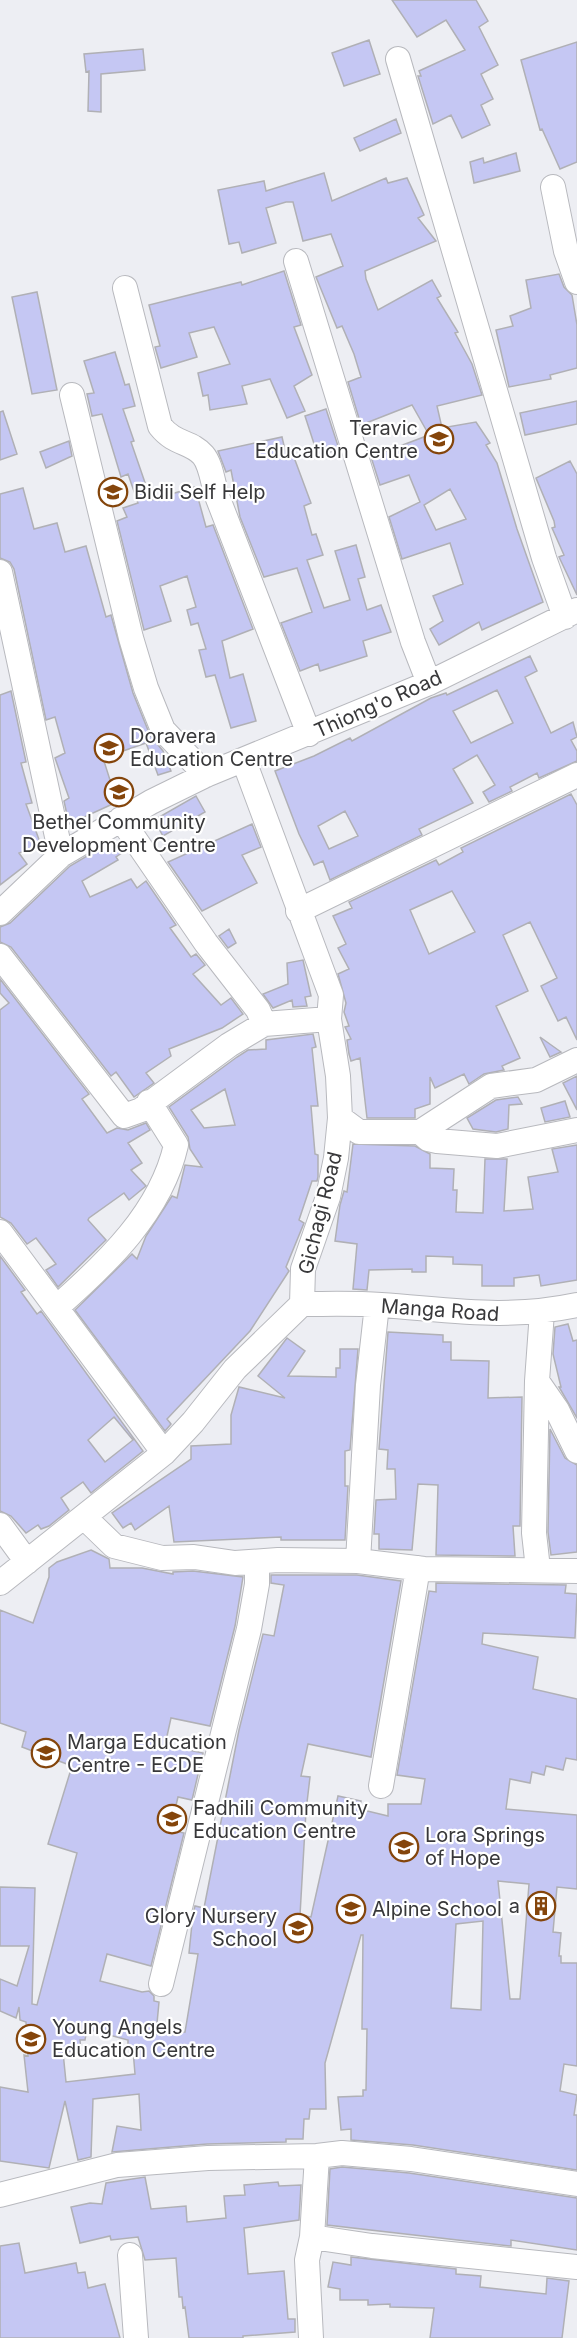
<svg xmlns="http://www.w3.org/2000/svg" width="577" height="2338" viewBox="0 0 577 2338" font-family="Inter,sans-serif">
  <rect width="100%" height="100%" fill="#edeef3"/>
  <path fill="#c5c7f3" stroke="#b0b0b5" stroke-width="1.5" fill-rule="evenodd" d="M392,0H476L488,21L479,27L498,65L481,74L493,99L481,105L490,125L462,138L451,115L433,124L418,76H421L419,71L465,50L446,20L417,37Z
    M369,40L380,74L344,86L332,53Z
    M577,42V162L560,169L542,129L540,130L521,60Z
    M143,49L145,70L101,74V112L88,111L89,71L86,72L84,54Z
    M396,119L401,133L360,151L354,138Z
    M516,153L520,171L474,183L470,162L483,158L484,163Z
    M324,173L332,201L386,178L388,183L407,178L424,215L418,218L436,241L365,271L366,279L378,310L432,280L441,296L437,298L458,332L455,333L472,364L482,395L437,406L442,428L476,422L490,443L486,445L497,463L517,529L543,602L482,630L479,622L439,645L430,629L443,621L433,596L463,584L450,543L402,559L389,517L420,502L409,475L380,485L371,457L429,435L412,405L361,425L348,382L361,377L354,354L342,326L337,328L316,277L343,266L331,234L303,241L293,202H286L266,208L276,243L242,253L239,242L229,244L218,190L264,181L266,191ZM450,489L466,519L436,530L424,505Z
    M284,271L301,325L294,327L312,375L294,386L305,411L287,418L270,379L242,386L247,404L210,410L208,395L203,396L198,373L230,364L214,327L189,333L197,357L161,368L155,347L160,346L149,305L241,282L242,285Z
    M559,274L564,287L572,295L577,325V368L550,375L551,379L509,387L496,330L513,326L510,316L531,308L526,280Z
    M37,292L57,390L32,394L12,297Z
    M115,352L125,385L129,384L135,406L123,409L134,441L131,442L151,500L195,487L206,527L213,525L253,629L222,641L230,678L243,674L256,721L231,728L215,675L206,677L199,650L206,649L198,623L191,625L187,610L196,607L187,576L160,586L171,621L144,630L117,521L127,517L123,508L138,503L128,474L121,477L102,414L92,416L87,394L94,393L84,361Z
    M577,401V424L525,435L520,413Z
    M326,409L339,449L318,456L305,416Z
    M3,411L17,454L0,460V412Z
    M282,437L286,454L292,452L311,503L304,506L312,535L316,534L323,555L307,560L324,608L350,600L335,551L356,545L365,577L358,579L367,610L381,605L391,632L363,641L367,656L320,671L318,664L300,671L281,623L312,612L297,568L264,577L240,517L231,470L226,472L218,451Z
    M69,441L72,456L46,468L40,452Z
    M570,461L577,474V595L559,557L564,555L552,528L555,527L554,521L536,478Z
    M23,488L34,529L57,523L65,552L86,546L106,617L111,615L133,693L150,735L163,751L171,771L158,775L146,743L103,758L117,802L69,824L64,801L69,798L55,758L65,753L55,717L46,720L14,569L10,562L0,558V494Z
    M530,656L537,671L525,677L551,733L573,722L577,737L571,740L577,751V761L539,778L537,773L510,787L512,791L489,802L483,792L495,785L477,755L453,769L473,803L419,829L422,835L330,880L323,861L314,865L299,834L275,771L314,756L350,738L352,741L431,698L446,693L447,695ZM497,690L513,723L471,743L453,711ZM345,811L358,836L329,849L318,826Z
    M11,691L26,762L21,763L32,803L26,804L41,845L19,853L27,864L0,885V695Z
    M571,794L577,805V1040L566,1017L558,1021L541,986L557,978L530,922L503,935L528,991L496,1006L520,1058L502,1066L504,1070L484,1074L469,1084L464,1074L435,1088L430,1077V1104L415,1109V1118H367L360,1058L351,1061L349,1054L347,1040L351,1039L345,1027L349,1026L344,1012L346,1003L338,974L349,969L338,948L346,944L333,916L352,908L349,902L436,860L439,865L463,852L461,848ZM452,891L475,932L429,954L410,910Z
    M196,796L205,812L163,836L154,820Z
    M252,824L261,847L242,855L257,883L202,911L168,862Z
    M114,840L123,852L116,857L118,860L82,881L90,897L131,879L137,888L146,881L176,925L170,928L191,957L196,954L205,965L193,974L221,1005L231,998L243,1014L222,1028L169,1049L171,1056L146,1073L154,1083L134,1097L116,1072L111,1076L11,947L0,942V927L10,923L70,866Z
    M229,929L236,943L228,948L219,936Z
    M303,960L311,996L305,997L307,1006L293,1007L292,1000L273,1008L263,994L288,984L287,963Z
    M0,979L89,1094L82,1099L107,1133L117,1128L128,1130L146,1123L150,1130L128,1143L142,1163L131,1170L146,1186L129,1200L124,1193L89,1218L88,1220L106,1240L58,1287L46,1270L56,1264L36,1238L27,1244L11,1223L0,1217V1010L9,1003L0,993Z
    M313,1034L316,1047L312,1048L318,1106H311L315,1154L318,1155V1177L317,1181H312L299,1220L304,1223L286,1267L289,1271L250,1331L167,1419L171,1424L165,1431L75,1310L132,1254L137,1259L146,1236L172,1196L177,1198L185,1165L202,1167L190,1149L188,1137L169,1107L237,1057L248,1050L266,1049V1040ZM225,1089L235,1125L204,1128L191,1110Z
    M540,1037L561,1052L550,1057Z
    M577,1076V1110L563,1083Z
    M518,1097L522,1104L509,1105L508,1129L496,1132L473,1129L467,1118L496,1100Z
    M565,1101L570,1117L545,1122L541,1108Z
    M353,1144L415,1146L430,1154V1168L454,1169L453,1190H457L456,1212L483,1213L485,1159H507L504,1211L533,1209L528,1177L558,1172L552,1149L577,1145V1280L541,1286L539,1275L514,1278V1286H482V1265L453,1264V1257L426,1256V1272H412V1269L369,1270L367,1290L353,1289L357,1244L335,1241L340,1205L344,1191L347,1192Z
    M0,1256L25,1290L21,1292L37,1314L41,1311L143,1451L91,1493L83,1482L61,1498L69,1510L49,1526L41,1529L38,1525L26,1533L11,1516L0,1511ZM114,1417L133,1440L105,1462L88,1440Z
    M568,1324L573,1341L577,1340V1418L559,1387H561L553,1354L555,1327Z
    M388,1332L443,1335V1342H451V1360L489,1361L488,1398L522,1397L520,1526H513L515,1556L436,1555L438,1485L418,1484L412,1550L379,1549V1534H374L376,1500L396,1499L395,1469H387L388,1450L379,1449Z
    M287,1338L305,1351L288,1376L336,1377V1368H340V1349H358L350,1450L345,1451V1486H348L345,1540H281V1537L174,1542L169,1506L135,1530L131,1523L123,1528L112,1513L191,1459V1446L231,1444V1415L239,1387L285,1398L258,1376Z
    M550,1429L565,1458L577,1465V1552L551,1555L548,1532Z
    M91,1550L109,1559L110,1568H142L173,1574V1572L193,1571L243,1577L235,1626L210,1726L171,1718L165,1745L203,1753L192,1800L178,1797L170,1830L184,1833L151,1966L107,1954L100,1981L142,1992L149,1991L154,1996V2001L159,2002L156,2034L185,2032L198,1954L189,1953L193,1914L195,1906L204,1908L239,1730L263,1634L274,1636L284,1585L271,1583V1575H357L401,1581L371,1757L308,1744L301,1776L310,1777L306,1811L300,1915L311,1917L338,1796L361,1801L359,1809L388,1816V1804H421L425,1779L397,1775L429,1591L436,1592V1583L566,1585L565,1593L577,1594L575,1638L483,1633L482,1644L538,1657L533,1689L577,1699V1760L566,1758L563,1770L546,1766L544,1775L532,1772L530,1783L510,1779L506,1809L577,1815V1889L557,1887L553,1932L561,1933L559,1956H561V1963H577V2066L564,2064L560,2091L577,2095L574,2115H577V2170L413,2145L351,2140V2129L341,2130L338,2097L363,2096V2090H366L367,2029H362L363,1935H361L325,2063L326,2109H310L309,2119H304L303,2139H286V2142L207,2144L112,2152L117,2126L141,2130L139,2094L93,2099L91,2157L78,2160L65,2101L49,2168L0,2161V2087L28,2092L24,2055L28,2056L26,2022L20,2020L19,2007L16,2018L0,2011V1979L17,1986L29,1946H0V1887L35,1888L32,2004L37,2005L77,1853L48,1844L72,1766L22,1747L26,1732L0,1723V1610L33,1623L49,1577V1568L57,1562ZM498,1881L529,1884L520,1999H510ZM483,1921L481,2010L451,2008L456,1924ZM87,2029L128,2040V2049L133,2050L135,2074L66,2082L63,2052L81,2051L80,2040H85Z
    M342,2167L409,2173L577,2198V2250L511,2240V2246L327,2225L330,2169Z
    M145,2177L151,2209L186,2206L187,2222L226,2218L224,2196L245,2195L244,2185L278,2182L279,2186L301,2185L299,2220L244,2228L248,2274L284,2271L288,2319H295V2332L243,2336V2338H189L185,2307L183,2308L182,2297H179L176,2258L145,2260L138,2237L111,2240L110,2236L80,2243L71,2207L90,2203L102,2204L106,2183Z
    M19,2243L25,2273L76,2263L78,2273L85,2272L88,2288L105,2284L120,2338H0V2246Z
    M351,2257L456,2269V2274L481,2276L480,2287L546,2294L547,2278L569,2281L562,2338H430L434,2308L390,2307V2304L368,2305V2300H340V2289L328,2287L333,2262L351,2265Z"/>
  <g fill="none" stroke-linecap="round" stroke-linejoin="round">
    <g stroke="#b8b9be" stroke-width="26">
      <path id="minor" d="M398,59L544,558L565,617
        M553,187L566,251L577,282
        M296,261L413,642L429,683
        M125,288L160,426C175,445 191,441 203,455C211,464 213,484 217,496L309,734
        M72,395L131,638L146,688L163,730L206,775
        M0,572L61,855
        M121,819L206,943L258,1010L264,1024
        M298,911L577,775
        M0,913L61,855L151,802L206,775L429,683L577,610
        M0,956L124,1116L141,1110L229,1045L264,1024L329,1019
        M340,1118L359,1132H420L428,1139L437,1141L497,1146L577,1130
        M420,1132L491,1086L536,1080L577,1060
        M0,1232L164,1453
        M302,1304C328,1304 355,1303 381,1305C452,1310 506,1320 577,1305
        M57,1307C107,1263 161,1212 176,1145L149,1102
        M542,1312L537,1381L557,1410L577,1451
        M537,1381L534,1533L538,1569
        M85,1518L114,1546L162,1558L194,1557L235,1563L278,1560L358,1561L424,1569L577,1571
        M0,1525L27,1562
        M358,1561L368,1385L377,1305
        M0,1583L164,1453L193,1422L235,1369L302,1304L303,1269L328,1197L336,1158L340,1118L338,1076L329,1019L331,995L244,761
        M381,1786L418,1568
        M161,1984L249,1629L257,1584V1562
        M0,2195L117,2165L208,2158L317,2156L342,2153L411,2159L577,2184
        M312,2237L317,2156
        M130,2255L136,2338
        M311,2338L307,2260L312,2237L372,2246L577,2267"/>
    </g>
    <use href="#minor" stroke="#fff" stroke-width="24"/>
  </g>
  <defs>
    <g id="school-ring" transform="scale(1.5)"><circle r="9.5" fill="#fff" stroke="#84450b" stroke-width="1.5"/><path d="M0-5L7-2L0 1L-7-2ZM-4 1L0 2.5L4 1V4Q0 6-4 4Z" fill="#84450b"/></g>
    <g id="building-ring" transform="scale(1.5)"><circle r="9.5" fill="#fff" stroke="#84450b" stroke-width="1.5"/><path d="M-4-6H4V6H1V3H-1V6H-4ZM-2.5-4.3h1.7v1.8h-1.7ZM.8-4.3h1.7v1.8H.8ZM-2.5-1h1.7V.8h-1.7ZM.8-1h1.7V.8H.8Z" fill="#84450b"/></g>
  </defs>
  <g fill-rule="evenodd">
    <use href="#school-ring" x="439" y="439"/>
    <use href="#school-ring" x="113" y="492"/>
    <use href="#school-ring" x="109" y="748"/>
    <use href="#school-ring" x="119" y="792"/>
    <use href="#school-ring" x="46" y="1753"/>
    <use href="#school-ring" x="172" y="1819"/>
    <use href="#school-ring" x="404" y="1847"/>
    <use href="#building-ring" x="541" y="1906"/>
    <use href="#school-ring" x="351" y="1909"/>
    <use href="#school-ring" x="298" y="1928"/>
    <use href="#school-ring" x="31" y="2039"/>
  </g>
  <g text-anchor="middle" stroke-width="4.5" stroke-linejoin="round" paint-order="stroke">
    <g font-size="20" fill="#38383a" stroke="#fff" text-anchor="start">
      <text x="418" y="435" text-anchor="end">Teravic<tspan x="418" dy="23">Education Centre</tspan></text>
      <text x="134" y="499">Bidii Self Help</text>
      <text x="130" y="743">Doravera<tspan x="130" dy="23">Education Centre</tspan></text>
      <text x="119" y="829" text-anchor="middle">Bethel Community<tspan x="119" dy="23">Development Centre</tspan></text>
      <text x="67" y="1749">Marga Education<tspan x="67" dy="23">Centre - ECDE</tspan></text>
      <text x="193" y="1815">Fadhili Community<tspan x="193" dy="23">Education Centre</tspan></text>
      <text x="425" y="1842">Lora Springs<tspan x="425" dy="23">of Hope</tspan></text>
      <text x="520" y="1913" text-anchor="end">a</text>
      <text x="372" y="1916">Alpine School</text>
      <text x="277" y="1923" text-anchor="end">Glory Nursery<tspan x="277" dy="23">School</tspan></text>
      <text x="52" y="2034">Young Angels<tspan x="52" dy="23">Education Centre</tspan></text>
    </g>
    <g font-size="20" fill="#38383a" stroke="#fff">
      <text transform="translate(378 704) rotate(-24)" y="7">Thiong'o Road</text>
      <text transform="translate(320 1213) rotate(-76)" y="7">Gichagi Road</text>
      <text transform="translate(440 1310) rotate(4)" y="7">Manga Road</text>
    </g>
  </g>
</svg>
